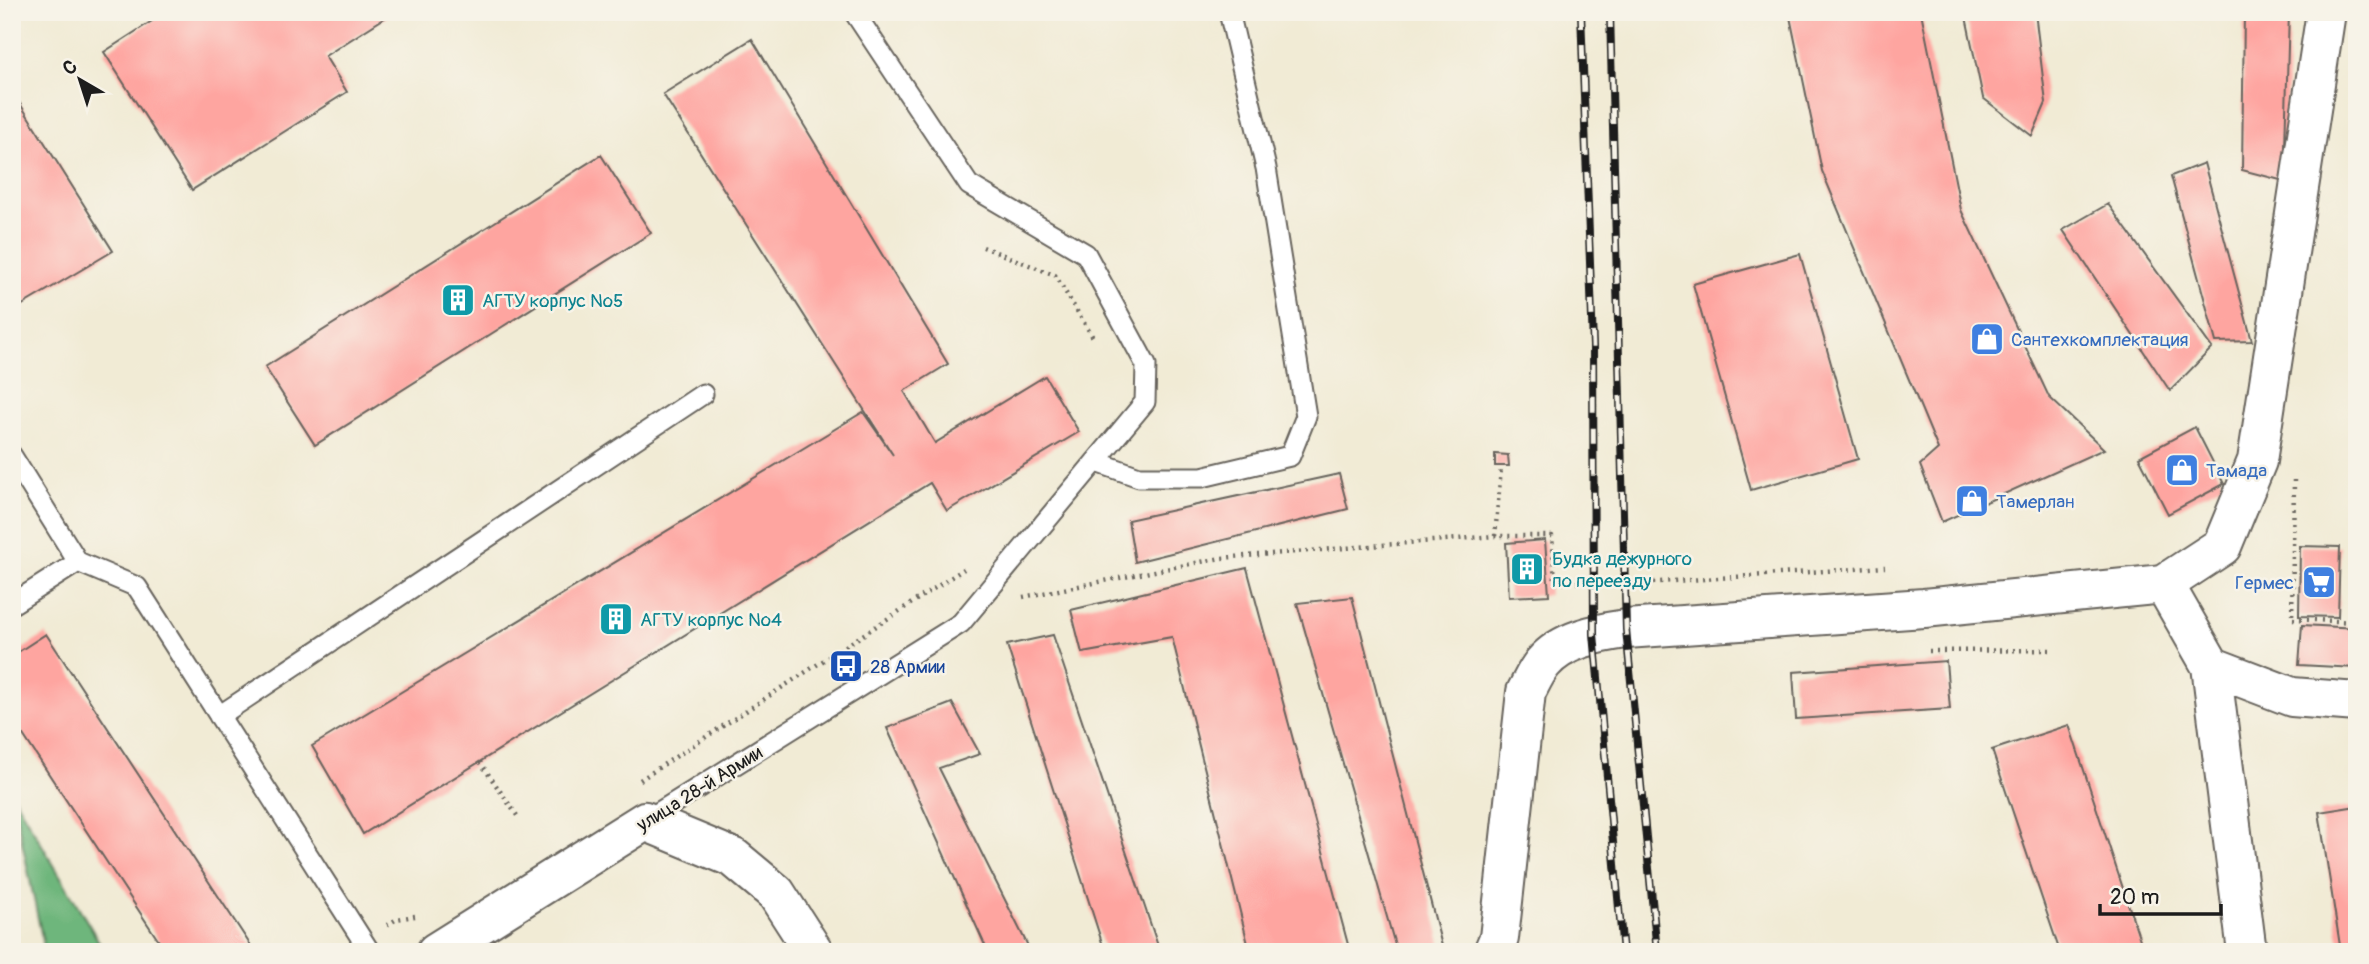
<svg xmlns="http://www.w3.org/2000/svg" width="2369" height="964" viewBox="0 0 2369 964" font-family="Pangolin,sans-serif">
  <rect width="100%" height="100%" fill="#f7f3e8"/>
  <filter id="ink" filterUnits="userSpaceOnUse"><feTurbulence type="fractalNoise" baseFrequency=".0143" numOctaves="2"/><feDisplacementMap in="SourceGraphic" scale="14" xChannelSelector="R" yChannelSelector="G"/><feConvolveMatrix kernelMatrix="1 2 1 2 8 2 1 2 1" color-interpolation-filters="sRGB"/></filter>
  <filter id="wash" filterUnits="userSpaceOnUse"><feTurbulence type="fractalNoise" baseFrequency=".00686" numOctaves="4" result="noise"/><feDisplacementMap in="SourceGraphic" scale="28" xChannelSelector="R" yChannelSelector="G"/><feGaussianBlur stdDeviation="1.57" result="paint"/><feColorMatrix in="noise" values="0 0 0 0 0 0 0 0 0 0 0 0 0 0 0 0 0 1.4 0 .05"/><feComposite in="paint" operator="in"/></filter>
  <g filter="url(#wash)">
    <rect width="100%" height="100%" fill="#f1ebd5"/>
    <path fill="#6eb67b" stroke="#45694c" stroke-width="2" d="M12,794L105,952H45Z"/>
    <g id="blocks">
      <path fill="#fea5a0" d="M166,12H394L325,56L347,92L192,190L104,52Z
        M1789,12H1921L1961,210L2049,397L2104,449L1942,522L1920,465L1938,449L1822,171Z
        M1965,12H2035L2046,103L2032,136L1983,98Z
        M2244,12H2289L2284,181L2242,170Z
        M752,39L948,364L904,391L935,443L1045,376L1079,432L947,511L930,483L363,834L312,746L863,412L893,455L663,94Z
        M12,91L113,251L12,311Z
        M601,155L651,233L315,445L265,367Z
        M2204,163L2252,341L2216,342L2171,176Z
        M2108,204L2212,348L2170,391L2063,230Z
        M1800,254L1858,459L1751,490L1693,284Z
        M2195,427L2224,484L2168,514L2139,457Z
        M1495,454L1508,455L1509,466H1495Z
        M1339,474L1348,509L1135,562L1128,520Z
        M1545,540L1549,595L1509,597L1506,543Z
        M2300,546L2340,547L2338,617L2299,616Z
        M1247,568L1350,952H1250L1172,637L1082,653L1071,610Z
        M1352,597L1442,946L1426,952H1397L1297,603Z
        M2302,625L2357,628V668L2299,665Z
        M46,634L255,952H166L12,718V656Z
        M1053,635L1160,952H1105L1007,645Z
        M1946,661L1950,709L1796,719L1793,672Z
        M952,703L980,754L939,768L1031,952H988L887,728Z
        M2069,725L2144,952H2060L1992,750Z
        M2357,806V952H2341L2319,812Z"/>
    </g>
  </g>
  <g filter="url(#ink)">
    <use href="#blocks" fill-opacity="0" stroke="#67645d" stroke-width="2"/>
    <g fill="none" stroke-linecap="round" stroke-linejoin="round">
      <g stroke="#67645d" stroke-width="23">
        <path id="lane" d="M12,456L78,562L137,587L370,952
          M1097,462L1139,477H1202L1290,456L1306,416L1266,168L1229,12
          M12,604L78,562
          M219,716L703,394
          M645,821L961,623L1145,402L1146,365L1086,254L969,185L854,12"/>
      </g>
      <g stroke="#67645d" stroke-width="42">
        <path id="street" d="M2164,584L2211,666L2292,697L2357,702
          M2211,666L2247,952"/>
      </g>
      <g stroke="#67645d" stroke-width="42">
        <path id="secondary" d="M436,952L645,821L734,858L776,893L814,952
          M1493,952L1499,938L1526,692C1531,683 1536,671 1543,663C1562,640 1598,633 1626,629L1924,608L2164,584L2222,546L2257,461L2326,12"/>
      </g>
      <path stroke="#67645d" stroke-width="4.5" stroke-dasharray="2 5" stroke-linecap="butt" d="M983,247L1055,275L1094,339
        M2294,480L2292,619L2357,622
        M1495,536L1501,469
        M1023,597L1221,558L1495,536H1552L1555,583L1659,582L1885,567
        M1929,651L2054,650
        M480,762L518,817
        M640,780L964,569
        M387,925L397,919L415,916"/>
      <use href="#lane" stroke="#fff" stroke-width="19"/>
      <use href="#street" stroke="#fff" stroke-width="38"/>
      <use href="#secondary" stroke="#fff" stroke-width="38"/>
      <g stroke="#1c1c1c" stroke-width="8">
        <path id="rail" d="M1581,12L1593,346L1594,634L1623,952
          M1610,12L1626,629L1657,952"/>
      </g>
      <use href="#rail" stroke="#f7f3e8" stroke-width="5" stroke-dasharray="16" stroke-linecap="butt"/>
    </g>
  </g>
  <defs>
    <g id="building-square" transform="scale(1.75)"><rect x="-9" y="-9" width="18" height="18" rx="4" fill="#0f9aa8" stroke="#f7f3e8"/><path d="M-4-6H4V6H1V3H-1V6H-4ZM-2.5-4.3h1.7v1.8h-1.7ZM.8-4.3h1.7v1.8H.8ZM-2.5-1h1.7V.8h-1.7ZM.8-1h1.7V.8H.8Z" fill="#fff"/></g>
    <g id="shop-square" transform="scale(1.75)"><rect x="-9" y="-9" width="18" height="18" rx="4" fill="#3f7fe0" stroke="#f7f3e8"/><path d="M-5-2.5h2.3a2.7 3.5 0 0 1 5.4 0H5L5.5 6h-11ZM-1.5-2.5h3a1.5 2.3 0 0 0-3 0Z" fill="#fff"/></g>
    <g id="supermarket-square" transform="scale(1.75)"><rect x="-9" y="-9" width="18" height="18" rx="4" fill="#3f7fe0" stroke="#f7f3e8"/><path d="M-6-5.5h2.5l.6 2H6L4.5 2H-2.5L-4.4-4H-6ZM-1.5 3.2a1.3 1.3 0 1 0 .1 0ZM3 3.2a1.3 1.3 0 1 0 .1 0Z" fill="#fff"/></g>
    <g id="bus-square" transform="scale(1.75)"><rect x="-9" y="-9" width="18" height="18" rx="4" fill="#1a4fb4" stroke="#f7f3e8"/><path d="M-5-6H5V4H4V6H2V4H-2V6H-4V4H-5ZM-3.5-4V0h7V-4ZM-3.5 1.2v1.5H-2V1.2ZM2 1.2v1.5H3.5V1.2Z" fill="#fff"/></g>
  </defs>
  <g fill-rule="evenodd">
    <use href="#building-square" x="458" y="300"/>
    <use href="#shop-square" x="1987" y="339"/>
    <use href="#shop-square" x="2182" y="470"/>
    <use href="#shop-square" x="1972" y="501"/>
    <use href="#building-square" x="1527" y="569"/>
    <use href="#supermarket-square" x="2319" y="582"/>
    <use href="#building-square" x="616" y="619"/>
    <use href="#bus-square" x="846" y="666"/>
  </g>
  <g text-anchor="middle" stroke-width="5" stroke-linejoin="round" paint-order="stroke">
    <g font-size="19" fill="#0d838f" stroke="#f7f3e8" text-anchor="start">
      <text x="482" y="307">АГТУ корпус №5</text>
      <text x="1552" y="565">Будка дежурного<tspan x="1552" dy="22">по переезду</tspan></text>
      <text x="640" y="626">АГТУ корпус №4</text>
    </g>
    <g font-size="19" fill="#366cbe" stroke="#f7f3e8" text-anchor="start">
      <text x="2011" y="346">Сантехкомплектация</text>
      <text x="2206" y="477">Тамада</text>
      <text x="1996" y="508">Тамерлан</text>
      <text x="2294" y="589" text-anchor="end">Гермес</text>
    </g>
    <g font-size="19" fill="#164399" stroke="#f7f3e8" text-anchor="start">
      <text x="870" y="673">28 Армии</text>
    </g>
    <g font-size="19" fill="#1c1c1c" stroke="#f7f3e8">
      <text transform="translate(699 788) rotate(-32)" y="7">улица 28-й Армии</text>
    </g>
  </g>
  <rect width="2369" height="964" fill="none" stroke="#f7f3e8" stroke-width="42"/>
  <g transform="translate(80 80) rotate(321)" stroke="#f7f3e8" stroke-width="5" paint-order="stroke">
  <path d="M0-5L12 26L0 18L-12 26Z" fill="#1c1c1c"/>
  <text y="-10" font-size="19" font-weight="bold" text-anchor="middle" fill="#1c1c1c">С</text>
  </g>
  <path d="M2100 904v10h121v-10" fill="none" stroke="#1c1c1c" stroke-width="3.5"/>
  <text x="2110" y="904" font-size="21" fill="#1c1c1c" stroke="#f7f3e8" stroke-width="5" paint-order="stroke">20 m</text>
</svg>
